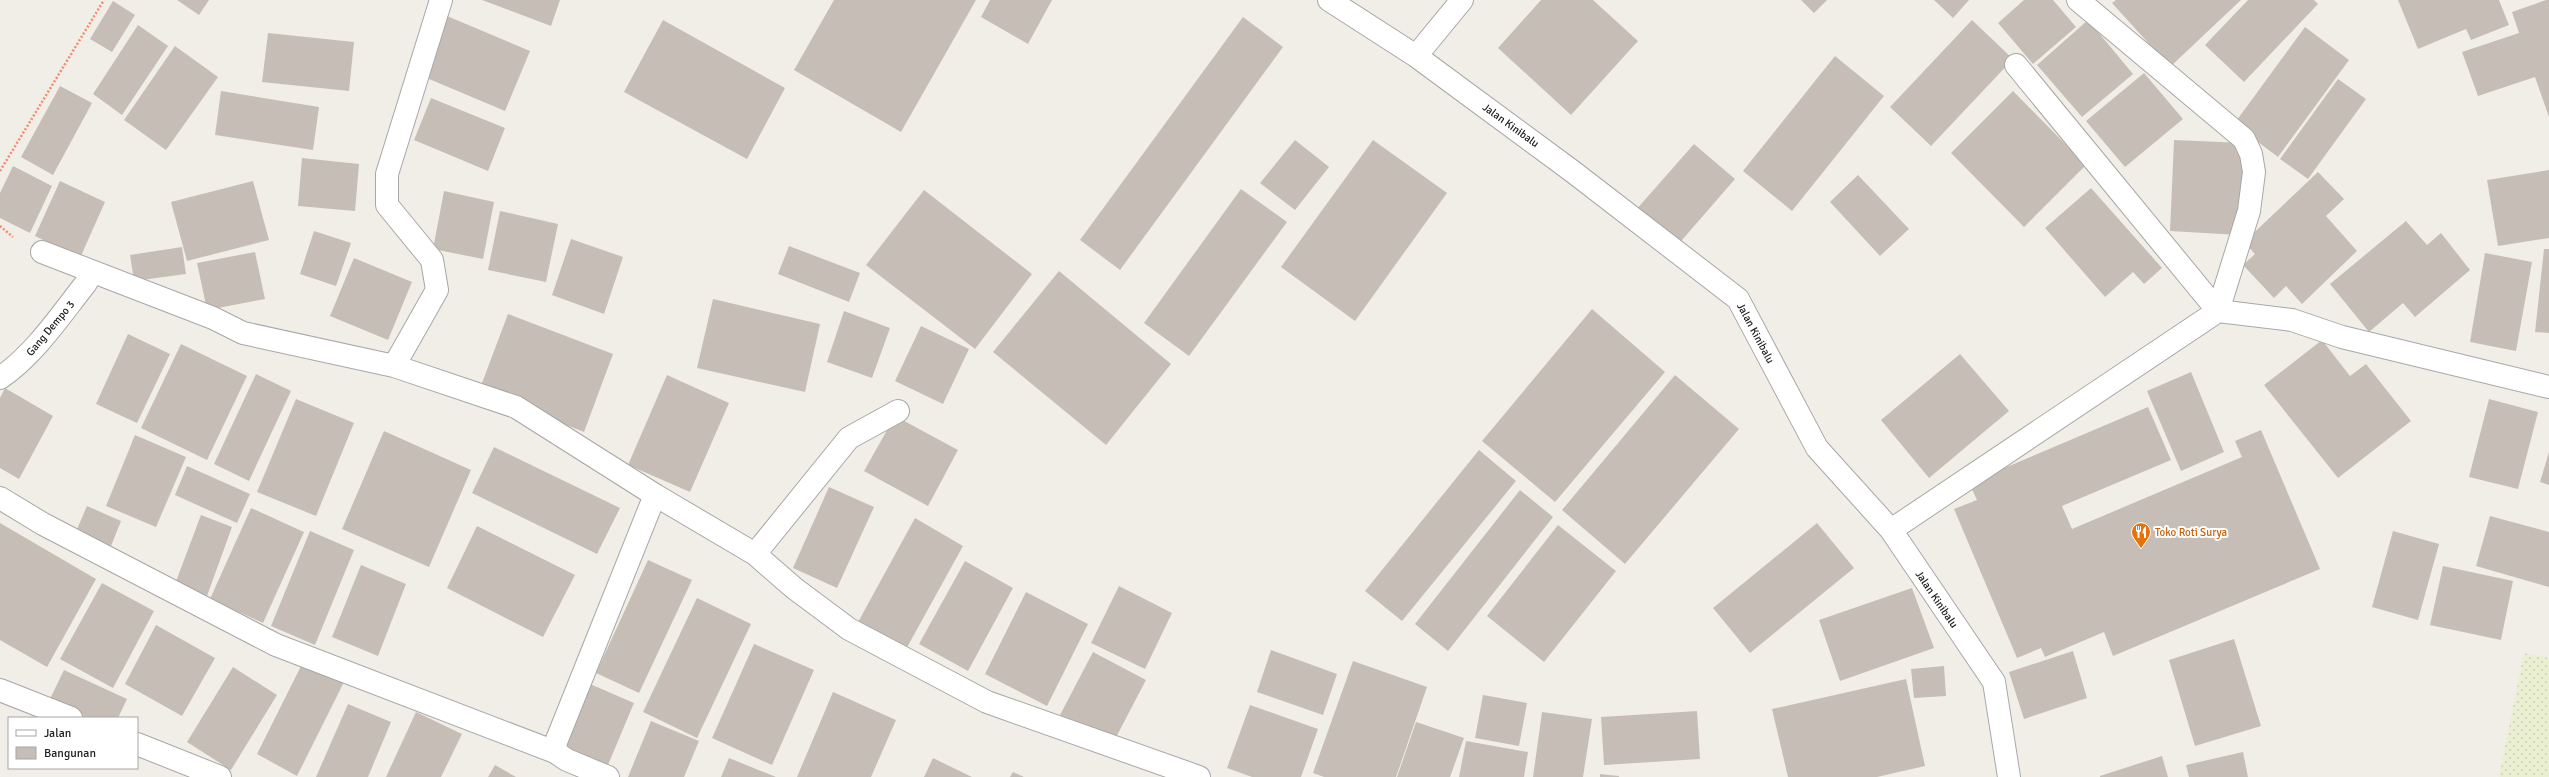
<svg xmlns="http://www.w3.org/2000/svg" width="2549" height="777" viewBox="0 0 2549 777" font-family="Signika,sans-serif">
  <defs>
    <pattern id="farmland-dots" width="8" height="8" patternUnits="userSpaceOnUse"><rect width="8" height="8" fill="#ebefd2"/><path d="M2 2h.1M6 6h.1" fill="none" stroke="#c9cdb4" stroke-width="1.8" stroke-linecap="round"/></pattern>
  </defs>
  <rect width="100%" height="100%" fill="#f1eee7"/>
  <path fill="url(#farmland-dots)" d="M2524,653L2549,658V777H2499Z"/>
  <path fill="#c6beb6" d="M177,0H209L199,15Z
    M482,0H560L551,26Z
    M834,0H976L901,132L794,70Z
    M990,0H1052L1028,44L981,17Z
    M1541,0H1593L1638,41L1571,115L1498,48Z
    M1801,0H1827L1814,13Z
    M1934,0H1969L1953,18Z
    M2024,0H2053L2076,27L2033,64L1998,23Z
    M2116,0H2241L2170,67L2112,3Z
    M2248,0H2314L2318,4L2244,82L2205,45Z
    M2398,0H2499L2509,25L2471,40L2466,29L2418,49Z
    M2546,0H2549V117L2535,77L2478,96L2462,52L2519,33L2512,12Z
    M113,1L135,15L112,52L90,39Z
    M447,16L530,51L505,111L422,76Z
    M1243,17L1283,47L1120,270L1080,240Z
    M663,20L785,88L747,159L624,92Z
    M1972,20L2013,59L1931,146L1890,107Z
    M2088,20L2133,74L2082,117L2037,65Z
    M138,25L168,46L122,115L93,94Z
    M2305,27L2349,60L2278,157L2234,124Z
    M268,33L354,42L349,91L262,82Z
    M175,46L218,77L166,150L124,120Z
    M1835,56L1884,96L1792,211L1743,171Z
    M2144,73L2183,119L2125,167L2086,121Z
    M2338,79L2366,99L2308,179L2280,159Z
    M60,86L92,103L53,175L21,157Z
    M221,91L319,107L313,150L215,135Z
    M2013,91L2086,165L2024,227L1951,153Z
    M431,98L505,128L488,171L414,140Z
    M1295,140L1329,167L1295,210L1260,183Z
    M1373,140L1447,193L1355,321L1281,267Z
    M2174,140L2244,143L2239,235L2170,231Z
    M1694,144L1735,179L1676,247L1635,211Z
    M302,158L359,164L355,211L298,206Z
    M13,166L52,186L30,233L0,218V193Z
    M2549,170V238L2498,246L2487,180Z
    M2318,172L2344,199L2326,216L2357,251L2302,304L2286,286L2274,298L2243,265L2255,254L2244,242Z
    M1858,175L1909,229L1880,256L1830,202Z
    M60,181L105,202L80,258L35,236Z
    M253,181L269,240L187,261L171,202Z
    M2091,188L2162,268L2144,284L2133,272L2105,297L2045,228Z
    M1241,189L1287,222L1189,356L1144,323Z
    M924,190L1032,274L975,349L866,265Z
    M444,191L494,202L483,259L433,249Z
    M500,211L558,224L546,282L488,270Z
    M2406,221L2427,245L2441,233L2470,270L2415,317L2403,303L2369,332L2330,284Z
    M314,231L351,243L336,286L300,274Z
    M571,239L623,257L604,314L552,295Z
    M789,246L860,273L849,302L778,274Z
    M182,247L186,274L134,281L130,255Z
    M2544,249H2549V333L2535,332Z
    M255,252L265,299L207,310L197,263Z
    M2485,253L2532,262L2516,351L2470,342Z
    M354,258L412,282L388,340L330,316Z
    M1059,271L1171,364L1106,445L993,352Z
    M713,299L820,324L805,392L697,368Z
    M1592,309L1665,372L1555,502L1482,441Z
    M844,311L890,328L872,378L827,362Z
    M508,314L613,354L584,432L479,391Z
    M921,326L969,349L943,404L895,381Z
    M128,334L170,354L137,423L96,404Z
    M2322,340L2350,376L2366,364L2411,421L2338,478L2264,385Z
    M181,344L247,376L207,460L141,428Z
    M1960,354L2009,411L1929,478L1881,420Z
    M2191,372L2224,452L2181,471L2147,391Z
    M256,374L291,391L249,481L214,464Z
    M667,375L729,403L690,492L628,465Z
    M1675,375L1739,429L1625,564L1562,510Z
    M5,388L53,416L19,479L0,468V398Z
    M296,399L354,423L316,516L257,492Z
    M2489,399L2538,412L2518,489L2469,477Z
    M2148,407L2171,460L2062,506L2072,529L2242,457L2235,441L2261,430L2320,569L2113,656L2104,632L2045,657L2041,648L2017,658L1954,509L1977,500L1969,483Z
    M895,416L958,450L928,506L864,471Z
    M384,431L471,470L429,567L342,529Z
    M135,435L186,457L156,527L106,506Z
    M494,447L620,508L597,554L472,493Z
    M1479,450L1516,481L1402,621L1365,591Z
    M2549,452V485L2540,482Z
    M187,466L250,494L237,523L175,495Z
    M829,487L874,507L837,588L793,568Z
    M1520,490L1553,517L1448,651L1415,624Z
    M87,506L121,521L109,551L74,536Z
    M251,508L304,532L263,623L210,599Z
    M201,515L232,527L207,596L175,584Z
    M2490,516L2549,532V587L2476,566Z
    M915,518L963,546L905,651L857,624Z
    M0,523L96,579L47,667L0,640Z
    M1817,523L1854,568L1750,653L1713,608Z
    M1558,525L1616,571L1544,662L1487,616Z
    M477,526L575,575L543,637L447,588Z
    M310,531L354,550L315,645L271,626Z
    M2393,531L2439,544L2418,620L2372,607Z
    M648,560L692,580L639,693L596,673Z
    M965,561L1013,588L968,671L919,644Z
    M361,565L406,584L378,656L332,637Z
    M2443,566L2513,581L2501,640L2430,625Z
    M102,583L154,611L113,688L60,659Z
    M1119,586L1172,613L1145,669L1091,643Z
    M1912,588L1934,648L1840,681L1819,620Z
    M1026,592L1088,624L1047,706L985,674Z
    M697,598L751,624L697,738L643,712Z
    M156,625L215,658L182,716L125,684Z
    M2234,639L2261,726L2195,746L2169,660Z
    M754,644L814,670L772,765L712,738Z
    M1271,650L1337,674L1323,715L1257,692Z
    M2073,651L2087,698L2024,719L2009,672Z
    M1093,652L1146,680L1113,743L1060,715Z
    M1353,661L1427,687L1396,777H1324L1313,773Z
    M303,662L344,682L297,776L257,754Z
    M1944,666L1946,696L1914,698L1911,669Z
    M233,667L277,695L231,770L187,742Z
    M64,670L127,699L118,718H86L49,701Z
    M1906,679L1925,766L1877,777H1788L1772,709Z
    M590,684L634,703L605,772L561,753Z
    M833,692L896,720L871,777H797Z
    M1483,695L1527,703L1519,746L1475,738Z
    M348,704L391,722L368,777H316Z
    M1250,705L1318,729L1301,777H1252L1227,768Z
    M1697,711L1700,759L1604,765L1601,717Z
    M416,712L462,734L441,777H386Z
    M1542,712L1592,719L1583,777H1533Z
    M651,721L699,741L684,777H628Z
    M1416,722L1464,738L1450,777H1397Z
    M1466,741L1528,752L1524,777H1459Z
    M2243,752L2248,777H2189L2186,765Z
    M2162,756L2168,777H2100V776Z
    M729,758L776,777H721Z
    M933,758L972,777H924Z
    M495,765L516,777H488Z
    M1013,772L1024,777H1010Z
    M1600,774L1619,776V777H1600Z"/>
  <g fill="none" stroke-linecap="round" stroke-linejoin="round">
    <g stroke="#a7a7a7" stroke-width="24">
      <path id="street" d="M1329,0L1416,56L1572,171L1738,299L1817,448L1891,530L1994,682L2009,777
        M1416,56L1462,0
        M2016,65L2218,311L2292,320L2342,337L2549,387
        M42,252L213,318L243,333L394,366L516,407L655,495L755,554L794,588L849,629L987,702L1199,777
        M394,366L437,290L432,260L387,205V174L441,0
        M0,378C35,354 60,316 86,283L92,272
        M0,498L43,524L276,645L555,752
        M1891,530L2218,311L2249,211L2254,172L2251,154L2244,139L2078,0
        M755,554L849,438L898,411
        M0,690L71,718
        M137,744L220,777
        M608,777L567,760L555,752L556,742L655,495"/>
    </g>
    <path stroke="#fa886e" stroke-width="2.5" stroke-dasharray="2 2" stroke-linecap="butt" d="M0,171L104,0
      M0,226L13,237"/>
    <use href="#street" stroke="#fff" stroke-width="22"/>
  </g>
  <defs>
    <g id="restaurant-pin" transform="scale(1)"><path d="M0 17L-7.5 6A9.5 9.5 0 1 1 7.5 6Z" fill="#e8710a" stroke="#fff"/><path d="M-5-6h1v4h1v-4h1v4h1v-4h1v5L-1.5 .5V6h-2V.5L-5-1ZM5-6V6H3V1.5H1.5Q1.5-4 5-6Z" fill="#fff"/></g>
  </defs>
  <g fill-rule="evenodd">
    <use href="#restaurant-pin" x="2141" y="532"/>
  </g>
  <g text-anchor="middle" stroke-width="4" stroke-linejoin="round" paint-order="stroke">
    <g font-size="11" fill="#202020" stroke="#fff">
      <text transform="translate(1511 125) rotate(36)" y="4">Jalan Kinibalu</text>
      <text transform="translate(50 328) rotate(-50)" y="4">Gang Dempo 3</text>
      <text transform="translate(1756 333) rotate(62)" y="4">Jalan Kinibalu</text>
      <text transform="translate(1937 599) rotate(56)" y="4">Jalan Kinibalu</text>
    </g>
    <g font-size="11" fill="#c56008" stroke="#fff" text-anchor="start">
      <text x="2155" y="536">Toko Roti Surya</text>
    </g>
  </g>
  <rect x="8" y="717" width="130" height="52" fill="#ffffff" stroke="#a6a6a6"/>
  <rect x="16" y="730" width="20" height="6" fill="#ffffff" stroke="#a6a6a6"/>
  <text x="44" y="737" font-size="12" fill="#202020">Jalan</text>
  <rect x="16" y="747" width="20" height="12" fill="#c6beb6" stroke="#a6a6a6"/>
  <text x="44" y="757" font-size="12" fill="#202020">Bangunan</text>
</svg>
